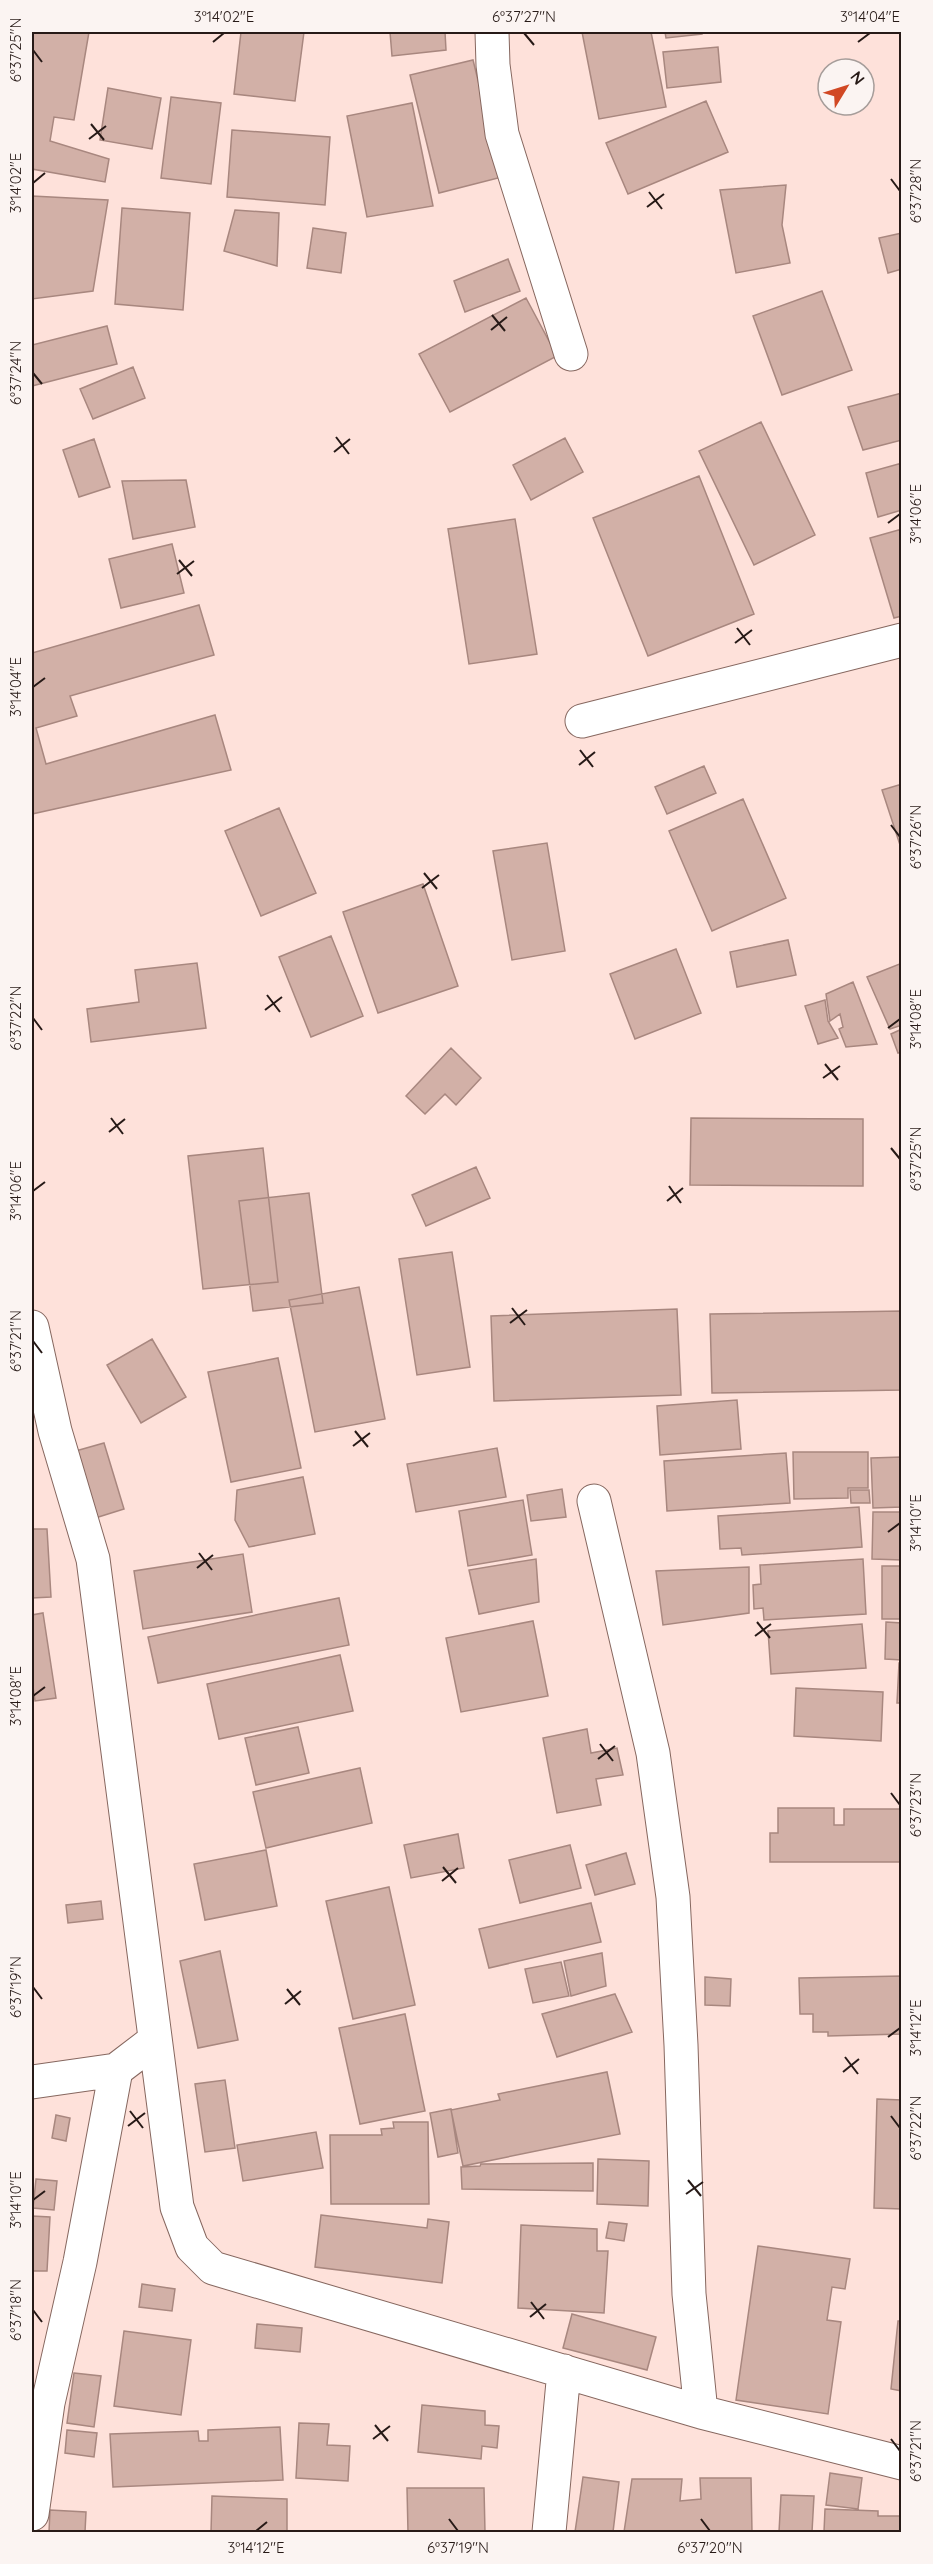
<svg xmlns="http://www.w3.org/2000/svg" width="933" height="2564" viewBox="0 0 933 2564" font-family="Quicksand,sans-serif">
  <rect width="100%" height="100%" fill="#fee1da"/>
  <path fill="#d2b0a7" stroke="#a8877f" stroke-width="1.5" d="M32,32H89L74,120L54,117L50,141L109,159L105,182L32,169Z
    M241,32H304L295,101L234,94Z
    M390,32H445L446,50L392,56Z
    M582,32H651L666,107L599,119Z
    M665,32H702V34L666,38Z
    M718,47L721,82L667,88L663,52Z
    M473,60L502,177L439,193L410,75Z
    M108,88L161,98L152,149L100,140Z
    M171,97L221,103L211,184L161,178Z
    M706,101L728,152L628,194L606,143Z
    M412,103L433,206L367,217L347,116Z
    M232,130L330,137L325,205L227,197Z
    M786,185L782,225L790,263L736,273L720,190Z
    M32,196L108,200L93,291L32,299Z
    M122,208L190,213L183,310L115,304Z
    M235,210L279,213L277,266L224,251Z
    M313,228L346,233L341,273L307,268Z
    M902,233V269L888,273L879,238Z
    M508,259L520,291L465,312L454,281Z
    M822,291L852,370L782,395L753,316Z
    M526,298L557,356L450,412L419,354Z
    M107,326L117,364L32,386V345Z
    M133,367L145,398L93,419L80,389Z
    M902,393V440L863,450L848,407Z
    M761,422L815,535L754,565L699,451Z
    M565,438L583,472L531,500L513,465Z
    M94,439L110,487L79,497L63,450Z
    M902,463V510L878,517L866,473Z
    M699,476L754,614L648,656L593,518Z
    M186,480L195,527L133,539L122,481Z
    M515,519L537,654L469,664L448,529Z
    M902,529V616L894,618L870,538Z
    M172,544L184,593L121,608L109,559Z
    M199,605L214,655L70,696L77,716L36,728L46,764L215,715L231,770L32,814V653Z
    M704,766L716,793L667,814L655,787Z
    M902,784V851L882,790Z
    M743,799L786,898L712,931L669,831Z
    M279,808L316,893L261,916L225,831Z
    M547,843L565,951L512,960L493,851Z
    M423,884L458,986L378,1013L343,912Z
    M331,936L363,1016L311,1037L279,957Z
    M788,940L796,975L737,987L730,952Z
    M676,949L701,1013L635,1039L610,974Z
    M197,963L206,1028L91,1042L87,1009L139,1002L135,970Z
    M902,963V1025L890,1029L867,977Z
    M853,982L877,1044L846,1047L839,1029L843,1027L840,1014L830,1021L826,994Z
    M825,1000L828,1021L838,1038L818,1044L805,1006Z
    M902,1029V1052L898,1053L891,1034Z
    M451,1048L481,1078L456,1105L445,1094L425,1114L406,1096Z
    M691,1118L863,1119V1186L690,1185Z
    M263,1148L278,1282L203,1289L188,1156Z
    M476,1167L490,1198L426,1226L412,1195Z
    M309,1193L323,1303L253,1311L239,1201Z
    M452,1252L470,1367L417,1375L399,1259Z
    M359,1287L385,1419L315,1432L289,1300Z
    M677,1309L681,1395L494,1401L491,1316Z
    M902,1311V1390L712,1393L710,1314Z
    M152,1339L186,1397L141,1423L107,1365Z
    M278,1358L301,1468L231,1482L208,1372Z
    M737,1400L741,1449L660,1455L657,1406Z
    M104,1443L124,1509L92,1519L72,1452Z
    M497,1448L506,1497L416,1512L407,1464Z
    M793,1452H868V1488H848V1498L794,1499Z
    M786,1453L790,1503L667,1511L664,1461Z
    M902,1457V1507L873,1508L871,1458Z
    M303,1477L315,1534L249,1547L235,1520L237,1490Z
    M562,1489L566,1517L531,1521L527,1495Z
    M850,1490H869L870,1503H851Z
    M523,1500L532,1555L468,1566L459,1511Z
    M859,1507L862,1547L742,1555L741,1548L720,1549L718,1516Z
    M873,1512H902V1560L872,1559Z
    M32,1529H47L51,1597L32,1598Z
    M243,1554L252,1612L143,1629L134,1571Z
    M536,1559L539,1602L479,1614L469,1570Z
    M863,1559L866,1614L764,1620L763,1608L754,1609L753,1585L761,1584L760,1565Z
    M882,1566H902V1619H882Z
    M749,1567V1613L663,1625L656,1571Z
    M339,1598L349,1645L158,1683L148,1637Z
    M43,1613L56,1698L35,1701L32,1680V1615Z
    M533,1621L548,1696L461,1712L446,1638Z
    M886,1622L902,1623V1660L885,1659Z
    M862,1624L866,1668L771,1674L768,1631Z
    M340,1655L353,1711L219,1739L207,1684Z
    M899,1663H902V1703H897Z
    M796,1688L883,1692L881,1741L794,1736Z
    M298,1727L309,1773L256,1785L245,1738Z
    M587,1729L591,1753L617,1748L623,1775L596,1779L601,1805L557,1813L543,1738Z
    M360,1768L372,1823L266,1848L253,1792Z
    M778,1808H834V1825H844V1809H900L901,1862H770V1833H778Z
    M458,1834L464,1868L411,1878L404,1845Z
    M570,1845L581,1888L520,1903L509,1860Z
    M266,1850L277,1906L205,1920L194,1864Z
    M626,1853L635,1884L595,1895L586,1865Z
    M389,1887L415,2005L353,2019L326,1901Z
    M101,1901L103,1919L68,1923L66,1905Z
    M591,1903L601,1942L489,1968L479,1929Z
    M220,1951L238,2040L198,2048L180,1961Z
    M602,1953L606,1986L571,1996L564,1961Z
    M561,1962L569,1996L533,2003L525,1969Z
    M902,1976V2034L828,2036V2032H813V2014H800L799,1978Z
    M705,1977L731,1979L730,2006L705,2005Z
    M615,1994L632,2032L557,2057L542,2014Z
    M405,2014L425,2111L360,2124L339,2028Z
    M607,2072L620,2134L463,2166L451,2110L500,2100L498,2094Z
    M225,2080L235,2148L205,2152L195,2084Z
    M877,2099L902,2100V2209L874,2208Z
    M451,2109L458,2153L438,2157L430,2113Z
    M56,2115L70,2118L66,2141L52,2138Z
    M393,2122H428L429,2204H331L330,2135H382L381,2129L394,2128Z
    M316,2132L323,2168L243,2181L237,2145Z
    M598,2159L649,2161L648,2206L597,2204Z
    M593,2163V2191L462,2189L461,2167L480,2166L481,2164Z
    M36,2179L57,2181L54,2210L33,2208Z
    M321,2215L427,2228L428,2219L449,2222L442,2283L315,2267Z
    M32,2216L50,2217L47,2271H32Z
    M609,2222L627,2224L624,2241L606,2238Z
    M521,2225L597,2229V2251H608L604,2313L518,2308Z
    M758,2246L850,2259L845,2289L832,2287L827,2320L841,2322L828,2414L736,2400Z
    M142,2284L175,2289L172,2311L139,2307Z
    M572,2314L656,2337L647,2370L563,2348Z
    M898,2321H902V2391L891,2389Z
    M257,2324L302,2328L300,2352L255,2348Z
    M124,2331L191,2340L181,2415L114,2406Z
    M74,2373L101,2376L94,2427L67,2423Z
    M422,2405L485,2411V2425L499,2426L497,2448L482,2446L481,2459L418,2452Z
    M299,2423L329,2424L327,2445L350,2446L348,2481L296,2478Z
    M280,2427L283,2480L113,2487L110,2434L198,2431L199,2441H208V2430Z
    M67,2430L97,2433L94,2457L65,2453Z
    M830,2473L862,2478L858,2509L826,2505Z
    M583,2477L619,2482L613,2532H575Z
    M700,2478H751L752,2532H624L632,2479H682L680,2501L701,2499Z
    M407,2488H484L485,2532H408Z
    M781,2495L814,2496L812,2532H779Z
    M212,2496L287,2499V2532H211Z
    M825,2509L878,2511V2516H902V2532H824Z
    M50,2510L86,2512L85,2532H49Z"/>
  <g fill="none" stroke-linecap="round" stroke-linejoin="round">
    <g stroke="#86675f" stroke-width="35">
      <path id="minor" d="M492,32L493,65L502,134L571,354
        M582,721L902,640
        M32,1327L55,1431L93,1559L177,2207L192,2247L213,2268L701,2412L902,2463
        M594,1501L653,1753L673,1897L681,2045L689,2294L701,2412
        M32,2082L116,2070
        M32,2514L48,2403L80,2262L116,2070L154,2041
        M549,2532L564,2371"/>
    </g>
    <use href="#minor" stroke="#fff" stroke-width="33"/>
  </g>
  <path fill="none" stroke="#271a17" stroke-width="2" d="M524,33L534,45M213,42L224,33M858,42L870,33M33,50L42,62M91,124L104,140M89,139L106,126M891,179L900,191M33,183L45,173M649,192L662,209M647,207L664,194M492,315L505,331M491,330L507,317M33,373L42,384M336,437L349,454M334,452L350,439M888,523L900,514M179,560L192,576M177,574L194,561M737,628L750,645M735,643L752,630M33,687L45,678M580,750L593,767M579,765L595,752M891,825L900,837M424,873L437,889M422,888L439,875M267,995L280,1012M265,1010L282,997M33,1018L42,1030M888,1028L900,1019M825,1064L838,1080M823,1078L840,1066M111,1118L123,1134M109,1132L125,1119M891,1148L900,1159M669,1186L681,1203M33,1191L45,1182M667,1201L683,1188M512,1308L525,1325M510,1323L527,1310M33,1341L42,1353M355,1431L368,1447M353,1446L370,1433M888,1532L900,1523M199,1553L212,1570M197,1568L213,1555M757,1622L770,1638M755,1636L771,1624M33,1696L45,1687M600,1744L613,1761M598,1759L615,1746M891,1793L900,1805M443,1867L456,1883M442,1881L458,1868M33,1987L42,1999M287,1989L300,2005M285,2004L301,1991M888,2037L900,2028M845,2057L858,2074M843,2072L859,2059M130,2111L143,2128M891,2116L900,2128M128,2126L145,2113M688,2180L701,2196M686,2194L703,2182M33,2200L45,2191M531,2302L544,2319M33,2310L42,2322M530,2317L546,2304M375,2425L388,2441M373,2439L390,2426M891,2439L900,2451M449,2519L458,2531M701,2519L710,2531M256,2531L267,2522"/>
  <rect width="933" height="2564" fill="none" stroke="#fbf4f2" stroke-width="66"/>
  <g transform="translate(846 87) rotate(52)"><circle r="28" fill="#fbf4f2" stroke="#a69d9a" stroke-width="1.5"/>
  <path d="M0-4.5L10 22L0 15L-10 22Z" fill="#d14824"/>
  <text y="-9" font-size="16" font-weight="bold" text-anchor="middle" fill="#271a17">N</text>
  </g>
  <rect x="33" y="33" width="867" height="2498" fill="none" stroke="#271a17" stroke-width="2"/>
  <g font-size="15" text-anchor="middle" fill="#271a17">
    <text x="224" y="22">3°14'02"E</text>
    <text x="524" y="22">6°37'27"N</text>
    <text x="870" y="22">3°14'04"E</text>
    <text transform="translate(16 50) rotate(-90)" y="5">6°37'25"N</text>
    <text transform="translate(16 183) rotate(-90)" y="5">3°14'02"E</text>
    <text transform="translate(916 191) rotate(-90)" y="5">6°37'28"N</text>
    <text transform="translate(16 373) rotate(-90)" y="5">6°37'24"N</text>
    <text transform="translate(916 514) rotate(-90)" y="5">3°14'06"E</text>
    <text transform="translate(16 687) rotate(-90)" y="5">3°14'04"E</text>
    <text transform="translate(916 837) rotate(-90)" y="5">6°37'26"N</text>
    <text transform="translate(16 1018) rotate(-90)" y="5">6°37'22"N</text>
    <text transform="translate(916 1019) rotate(-90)" y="5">3°14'08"E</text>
    <text transform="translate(916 1159) rotate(-90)" y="5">6°37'25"N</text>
    <text transform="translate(16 1191) rotate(-90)" y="5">3°14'06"E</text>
    <text transform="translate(16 1341) rotate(-90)" y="5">6°37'21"N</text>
    <text transform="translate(916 1523) rotate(-90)" y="5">3°14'10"E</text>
    <text transform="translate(16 1696) rotate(-90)" y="5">3°14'08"E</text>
    <text transform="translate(916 1805) rotate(-90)" y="5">6°37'23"N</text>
    <text transform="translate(16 1987) rotate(-90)" y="5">6°37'19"N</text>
    <text transform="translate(916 2028) rotate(-90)" y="5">3°14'12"E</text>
    <text transform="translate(916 2128) rotate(-90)" y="5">6°37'22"N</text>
    <text transform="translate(16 2200) rotate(-90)" y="5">3°14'10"E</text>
    <text transform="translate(16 2310) rotate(-90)" y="5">6°37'18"N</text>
    <text transform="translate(916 2451) rotate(-90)" y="5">6°37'21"N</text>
    <text x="256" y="2553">3°14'12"E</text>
    <text x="458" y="2553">6°37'19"N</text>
    <text x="710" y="2553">6°37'20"N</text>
  </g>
</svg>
